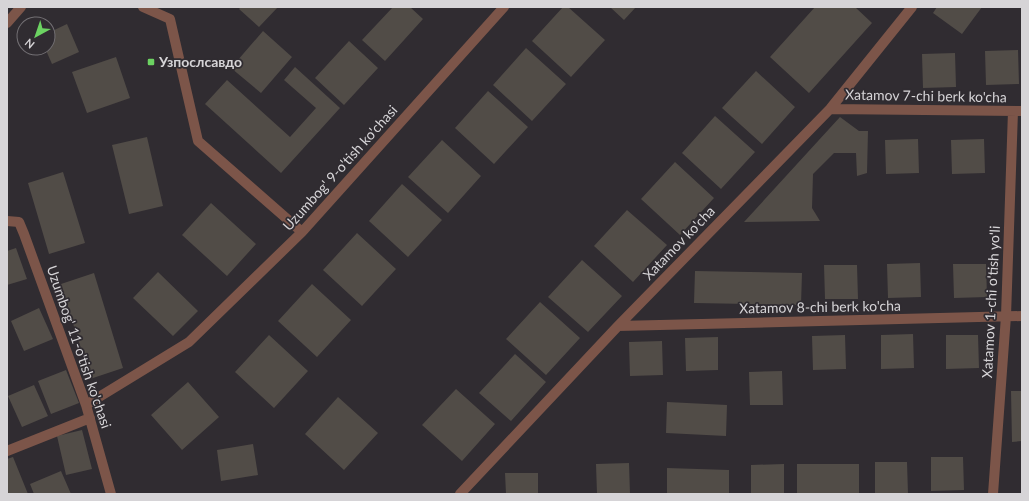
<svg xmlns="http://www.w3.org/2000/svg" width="1029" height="501" viewBox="0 0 1029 501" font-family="Lato,sans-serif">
  <rect width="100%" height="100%" fill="#302c31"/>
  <path fill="#514c47" d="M241,7H278L259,27L239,9Z
    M393,7H410L423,19L385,61L362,40Z
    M563,7H568L605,40L571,77L532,41Z
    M610,7H636L624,20Z
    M815,7H855L872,23L809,93L770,57Z
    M937,7H982L962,34L933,13Z
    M67,24L79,52L52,64L45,48H48V33Z
    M263,31L292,57L261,93L231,68Z
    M349,41L378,68L344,105L315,78Z
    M526,48L566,84L532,121L493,85Z
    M1018,50L1019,84L986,85L985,51Z
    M955,53L956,87L923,88L922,54Z
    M116,57L130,98L87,113L72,72Z
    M295,67L340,108L281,173L205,104L227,80L290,137L316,108L284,80Z
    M756,71L795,107L762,144L722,108Z
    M488,91L528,127L494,164L455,128Z
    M715,116L755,152L721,189L682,153Z
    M840,117L859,131H868L867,173L857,176L856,153H834L813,174L812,208L820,221L744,222Z
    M147,137L163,206L129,214L112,145Z
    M918,139L919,173L886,174L885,140Z
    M984,139L985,173L952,174L951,140Z
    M442,140L481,176L448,213L408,177Z
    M675,162L714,198L680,235L641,199Z
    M63,172L85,243L49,254L28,183Z
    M402,184L442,220L408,257L369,221Z
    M211,203L256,244L227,276L182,235Z
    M627,210L667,245L633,282L594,246Z
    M357,233L396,269L362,306L323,270Z
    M16,248L27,279L7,285V251Z
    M582,260L622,296L588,332L548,297Z
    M920,263L921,297L888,298L887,264Z
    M953,264H986L987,297L954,298Z
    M824,265H857L858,299H825Z
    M695,271L802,273L801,305L694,303Z
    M158,272L198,311L173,336L133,298Z
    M94,273L123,368L90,379L61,284Z
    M312,284L351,320L317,357L278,321Z
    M540,302L580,338L546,375L506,339Z
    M39,308L53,339L24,351L11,321Z
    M913,334L914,368L881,369V335Z
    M269,335L308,371L274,408L235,372Z
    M845,335L846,369L813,370L812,336Z
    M946,335H978L979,368L946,369Z
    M718,337V370L686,371L685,338Z
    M662,341L663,375L630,376L629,342Z
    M515,354L546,382L511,421L479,393Z
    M66,370L79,403L51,414L38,381Z
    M782,371L783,405H750L749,372Z
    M188,382L219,417L182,450L151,415Z
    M34,385L48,416L22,427L8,396Z
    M456,389L495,424L462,461L422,425Z
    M1011,391H1022V441L1012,442Z
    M338,397L378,433L344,470L305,434Z
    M667,402L727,405L726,436L666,433Z
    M82,430L92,469L66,475L57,436Z
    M253,444L258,475L221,481L217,450Z
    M13,457L28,494H7V459Z
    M931,457H963L964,490L931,491Z
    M875,462H907L908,494H875Z
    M629,463L630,494H597L596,464Z
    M784,464V494H751V465Z
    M797,464H859V494H797Z
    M667,468L729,470V494H667Z
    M61,471L71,494H34L30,484Z
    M505,473H538V494H506Z"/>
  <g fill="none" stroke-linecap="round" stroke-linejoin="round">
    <path stroke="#7c5549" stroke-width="10" d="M143,7L170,19L198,141L302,232
      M7,23L21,7
      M830,109L1022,111
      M7,221L19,222L24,234L86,405L111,494
      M618,326L1022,316
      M86,405L189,342L302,232L504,7
      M7,451L90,418
      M460,494L618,326L830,109L912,7
      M993,494L1006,316L1013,111"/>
  </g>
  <rect fill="#6cd362" stroke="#302c31" stroke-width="1.5" x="147" y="58" width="8" height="8" rx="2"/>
  <g text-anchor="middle" stroke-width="3.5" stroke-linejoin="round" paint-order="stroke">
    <g font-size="14" font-weight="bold" fill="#d6d4d7" stroke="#302c31" text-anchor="start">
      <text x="159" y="67">Узпослсавдо</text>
    </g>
    <g font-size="14" fill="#d6d4d7" stroke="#302c31">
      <text transform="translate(926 96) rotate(1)" y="5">Xatamov 7-chi berk ko'cha</text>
      <text transform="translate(340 168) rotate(-48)" y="5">Uzumbog' 9-o'tish ko'chasi</text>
      <text transform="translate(679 243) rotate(-46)" y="5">Xatamov ko'cha</text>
      <text transform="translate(991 302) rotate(-87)" y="5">Xatamov 1-chi o'tish yo'li</text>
      <text transform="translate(820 307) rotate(-1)" y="5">Xatamov 8-chi berk ko'cha</text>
      <text transform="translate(79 347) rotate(71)" y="5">Uzumbog' 11-o'tish ko'chasi</text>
    </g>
  </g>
  <rect width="1029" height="501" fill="none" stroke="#d6d4d7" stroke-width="16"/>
  <g transform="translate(36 36) rotate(220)"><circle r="19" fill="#302c31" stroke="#726f73"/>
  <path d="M0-3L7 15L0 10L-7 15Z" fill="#6cd362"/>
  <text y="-6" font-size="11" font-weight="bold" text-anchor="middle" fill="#d6d4d7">N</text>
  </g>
</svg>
